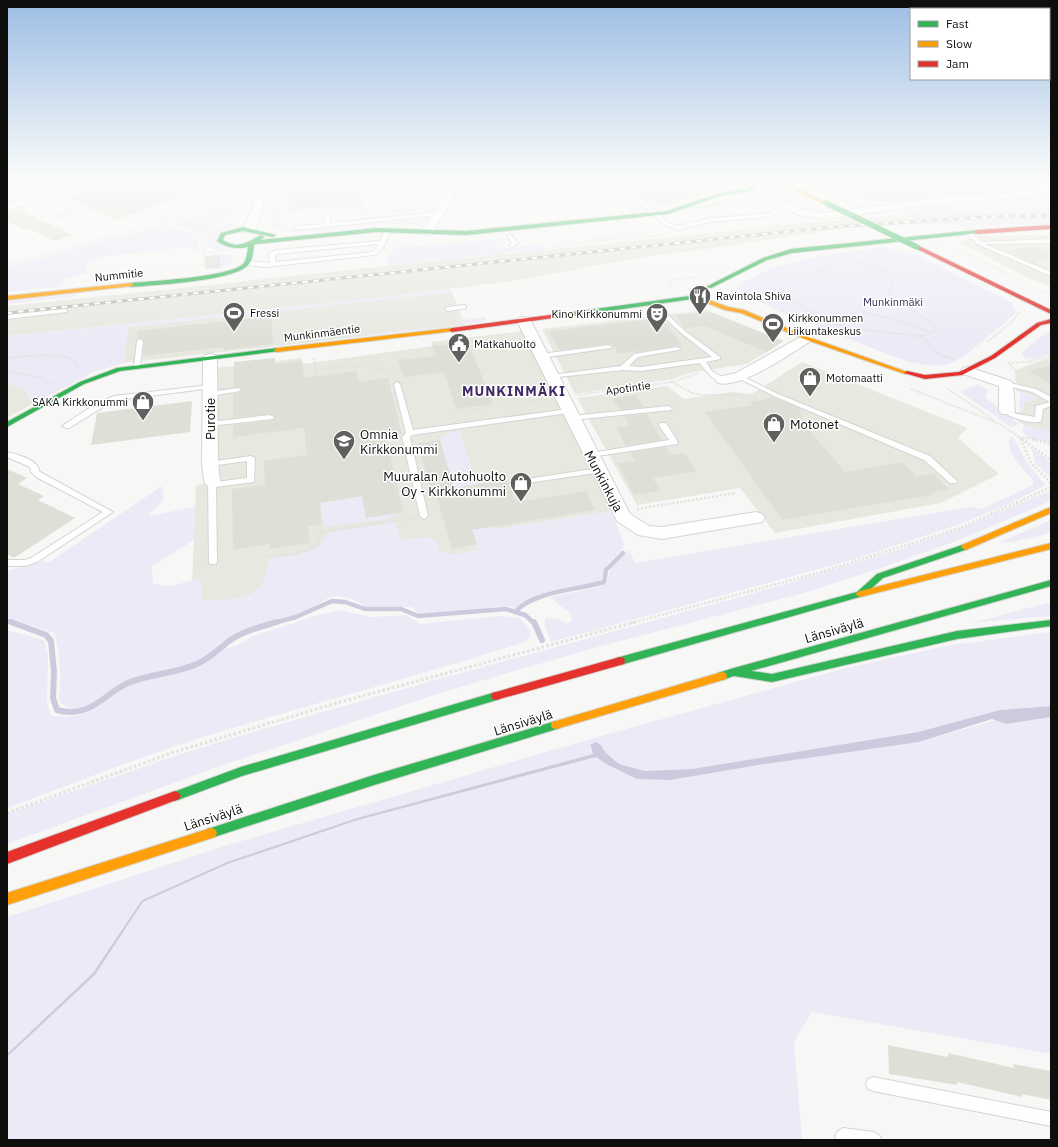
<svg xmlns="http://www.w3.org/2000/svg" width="1058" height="1147" viewBox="0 0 1058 1147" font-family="'IBM Plex Sans',sans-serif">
  <rect width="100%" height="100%" fill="#f7f8f5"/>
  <path fill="#e7e9e1" d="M518,180H572L581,184L524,188H526L525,184Z
    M1051,211V218H1004L840,229L707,249L649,256L513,281L368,299L7,336V306L827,221L958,212Z
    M1051,235V287L1031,279L958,242L980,236Z
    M452,292L465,325L124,363L128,327Z
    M706,310L784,341L747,364L688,373L673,379L575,394L542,329Z
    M523,331L612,511L492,530L501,558L191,609L196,485L218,481L216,368L302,358L303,364L432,346L431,342Z
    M1051,357V431L1024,425L1015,419L1016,412H1022L1024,403L1036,399L1026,393L1016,391L1015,370Z
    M802,362L967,428L958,438L999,474L941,503L775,533L740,488L637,505L577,398L667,386L684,399L731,392L752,394Z
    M7,383L25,390L34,403L7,418Z"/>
  <path fill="#edeaf7" d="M40,180H60L72,185L37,195L29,191L22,193L25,195L22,199L7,201V191L25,190L19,186Z
    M231,180H303L264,194Z
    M754,180H762L822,210L815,212L781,196L779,193Z
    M802,180H814L837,191C825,195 812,185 802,180Z
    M394,181L396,186L399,185L402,193L401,196H395L399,194L392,193L393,196L365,199L362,191L366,188L378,187L377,184Z
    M302,183L317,190L290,191L291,209L295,211L316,208V205L321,206L322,210L279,214V223L321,220L279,225V228L294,230L319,229L426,219L421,226C409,225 398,223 386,224C357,226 301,237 275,229L273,227L267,196Z
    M440,193V198L428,215H424L422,211L329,219L353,216L352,214L359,213L357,210L351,211L350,208L329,209L328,207L363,203L367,211H378V210L418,206V205L421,204L418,199L426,198L425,195Z
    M630,193L635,195L633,199L645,210L625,212Z
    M841,193L881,209L862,213L853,209L857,207L856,206L842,203L833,194Z
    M1051,201V211L958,212L898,216L923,207L937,206Z
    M230,206L234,207C227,218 213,234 198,232C191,231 182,226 175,222Z
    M69,208L80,214L58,220L48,215Z
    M1004,218H1051V225L972,226L912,223Z
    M168,224L198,236V250H192V247L98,257L97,260H89L86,273L65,278L59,287L7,292V268L15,265Z
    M233,224L215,242L231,251H218L205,246L207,234L225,225Z
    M509,238V240L495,241L499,248L543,244L545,249L387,265C385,258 391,252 396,248Z
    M881,247L915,254L1005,299L1012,303L1016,312L1014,315L962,358L949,364L932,366L909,362L887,354L771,308L736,288C774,258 835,255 881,247Z
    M233,254L232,262L220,270V255Z
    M450,289L452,292L128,327L124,363L94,372L34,403L25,390L7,383V336L368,299Z
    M79,294L74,297L7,304V301Z
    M486,317V321L375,335L374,333L460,324L459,319L462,318L463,320Z
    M1051,329V353L1034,359L1023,357L1022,352Z
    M978,385L987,389V392L985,397L1019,424L1011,427L963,394L962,390Z
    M1020,392L1026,393L1036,399L1024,403V411L1019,412Z
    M1024,425L1051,431V443L1030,438L1022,432Z
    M460,431L492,530L612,511L624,545C616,560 604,561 601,580L595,584L539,594L515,608L509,606L431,615L417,613L412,607L367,608C360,602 345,595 336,596C326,597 317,606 309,610C278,623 249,626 220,644L219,651L238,645L251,637L318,615L340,610L371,617L406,615L421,624L497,616L520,618L531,631L528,641C421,675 311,704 203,737C137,758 72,784 7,808V630L44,640L48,655L47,704L52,716C89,719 100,707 126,685C105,692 79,722 59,701C61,678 61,656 54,633L7,618V571L43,561L49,562L162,486L164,499L148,516L195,507L194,540L152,566L153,584L171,586L201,578V601C235,599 266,603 268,559C281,556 307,555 318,547C324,543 323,536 333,532L395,522L401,540L429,537L436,540L440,551L449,555L478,550L463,502L453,484L440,440L444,434Z
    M1012,436L1030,467L1044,483V486L1006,505L963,523L852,560L551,642L545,626V619C554,618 559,617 566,624L572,620L571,614L550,597L599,587L606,583L612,565L629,550L635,563L969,507L982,509L1033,485V480C1025,471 1001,449 1012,436Z
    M1031,447L1051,462V478L1035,463Z
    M1051,490V501L962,539L878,569L804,593L594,648L443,692L220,766L7,844V814L178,755L229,739L439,679L776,587L897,550L959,529Z
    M318,492L328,502L362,496L366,518L393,513V518L324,527Z
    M1051,520V533L1013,542L998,543Z
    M1051,602V616L972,623Z
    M1051,632V706L1000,710L918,732L692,769L645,771L619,764L606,753L604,748L596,742L590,745V749L593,754L357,818L227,862L142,900L93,973L7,1054V917L231,844L594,738L842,669L951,645Z
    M1051,717V1054L812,1012L794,1042L802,1140H7V1057L95,975L143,902L228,864L358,820L596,757L637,779L723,771L848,751L919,742L996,720L1006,724Z"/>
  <path fill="#cecade" d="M1051,706V717L1006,724L992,719L919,742L759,765L670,780L637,779L608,765L596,757L358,820L228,864L143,902L95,975L7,1057V1054L93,973L142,900L227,862L357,818L593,754L590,745L596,742L601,745L606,753L619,764L645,771L692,769L918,732L1000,710Z"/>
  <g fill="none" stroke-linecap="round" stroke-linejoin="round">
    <path stroke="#cecade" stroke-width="4.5" d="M517,610C536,591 578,590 604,582L606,570L623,553
      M7,621L14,623
      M274,623L296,617L332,601L345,602L365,609H401L418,616L506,609L525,615L534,623"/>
    <path stroke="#cecade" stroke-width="6" d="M11,622L46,635L51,641L54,672L53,698L57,710C92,719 103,694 128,683C151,673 177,674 199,663C211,657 219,649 229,641C243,631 261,627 277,622
      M534,622L542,640"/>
  </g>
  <path fill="#dee0d8" d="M124,180H208L217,185L115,220L66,197Z
    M319,180H352L362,204L291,210L287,193L318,189L315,182Z
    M405,180H423L430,192L412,194Z
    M601,180H735L736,182L665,207L644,198L641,195L637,196Z
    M823,180H1012L1034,188L872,202Z
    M720,200L724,202L702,210L696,208Z
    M17,209L73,235L55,241L27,228L24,229L7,221V211Z
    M1033,245L1051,253V257L1033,263L1008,251Z
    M220,255V268L205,269V256Z
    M710,312L783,341L767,352L705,326L685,328L675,315Z
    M271,316L273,344L224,350V347L145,356V354L143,355L144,340L141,338L137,339L138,331Z
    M662,318L682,345L618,354L612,343L559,350L549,331Z
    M468,342L493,404L456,409L444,372L403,377L398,360L436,356L432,346Z
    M275,358V364L302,361L304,378L356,371L359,382L388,378L402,434L386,436L403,512L366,518L362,496L320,503L322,524L308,526L310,543L270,549V544L233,550L232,489L265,485L264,461L307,455L304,428L233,437V425L273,420L275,417L270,414L233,418V395L243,391L239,387H234V362Z
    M1051,365V385L1029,371Z
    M636,395L643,407L620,410L612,398Z
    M773,397L799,408L805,425L845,472L903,462L916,476L934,474L949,489L931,492L933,495L782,520L705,412L753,405L750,402Z
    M192,401L190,432L91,445L97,413Z
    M647,414L662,440L626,446L616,427L630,425L624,416Z
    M440,440L454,488L507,480L516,502L586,491L595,510L472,530L477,544L452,549L434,487L430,488L418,443Z
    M666,447L671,455L684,453L696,471L653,478L660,491L634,495L617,463L635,461L630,453Z
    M7,469L27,478L18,484L44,496L38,500L75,518L14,558L7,554Z
    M888,1045L948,1057V1053L1014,1068L1013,1064L1051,1071V1100L1022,1094V1097L957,1082V1085L889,1074Z"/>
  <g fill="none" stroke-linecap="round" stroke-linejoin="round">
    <g stroke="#d4d4d3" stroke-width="2">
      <path id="lane" d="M503,180L520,181L526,188L497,192L478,185L446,189L444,188L461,184ZM505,183H517L520,187L498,189L485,184Z
        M640,196L642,197V199L669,223L678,226L710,218L765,214L777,209L780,204L784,205L781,211L766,217L710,222L678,230L665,225L637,200L638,197Z
        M439,212L442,214L441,215L296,230L293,228L296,226L325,224L324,215L327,213L330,215V223Z
        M388,228L391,230C386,239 384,251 374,255L265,267L247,265L244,263L247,261L270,263L269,254L276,250L380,241L385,230ZM378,244L373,252L276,262L275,255L277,254Z
        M965,230H969L981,242L1051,239V243L985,244L1051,272V276L977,244L965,232Z
        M510,234L518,243L512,247L509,245L512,243L507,236Z
        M650,302H654L685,331L720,357V359L706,362L712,371L725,379V381C714,383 706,371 700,363L641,371L623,370L549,378L548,377L551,375L621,366L634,354L677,347L680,349L679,350L638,357L629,366L641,367L712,357L681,333L650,304Z
        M464,305L466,306V308L448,311L445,309L448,307Z
        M65,309L67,310V312L7,319V315Z
        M140,339L143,341L140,367L137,369L134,367L137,341Z
        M609,345L612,347L611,348L541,358L538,356L541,354Z
        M740,375L778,394L930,456L957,481L956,483H950L924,460L774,396L738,378L737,377Z
        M397,382L400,384L413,430L568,409L572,411L568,413L412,435L410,437L428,516L424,519L420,516L402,437L406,433L394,384Z
        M1006,382L1036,389L1051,397V406L1043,409L1041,422C1029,423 1011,419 1003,411L1007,409L1017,414L1035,417L1036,406L1050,402L1032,392L1004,385V383Z
        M210,385L212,386V388L118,400L103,407L69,428H66L62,426L97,403L114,396Z
        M238,388L242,390L240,391L210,396L206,394L210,392Z
        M668,406L672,408L671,410L572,420L568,418L572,416Z
        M270,415L274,417L273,419L210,426L206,424L210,422Z
        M660,423H666L678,442L677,444L591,457L587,455L591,453L669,440L659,425Z
        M7,452C16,454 39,460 39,471L42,473L113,512L37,562L25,566H7V560H25L31,558L103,512L36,477L31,472L30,467L7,457Z
        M251,456L255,458L254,482L216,487L217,562L216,564H210L209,562L208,481L212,479H215L216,482L247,478V461L210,466L206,464L210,462Z
        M599,468H602L603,470L602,472L514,485L510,483L514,481Z
        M873,1077L1051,1112V1126L873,1091L868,1089L866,1084L868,1079Z
        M843,1128L874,1132L879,1135L882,1140H837L835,1136L838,1131Z"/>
    </g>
    <g stroke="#d4d4d3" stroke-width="2">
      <path id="street" d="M85,180H101L100,182L7,210V204Z
        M209,180H224L260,195L264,205L254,232H246L244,230L246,222L254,205L251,198Z
        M437,180H447L455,195L431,234L427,235L421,232L445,195Z
        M1023,180H1037L1048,184L1050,193L1045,196L928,205L827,219L798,215L746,189L747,187H755L804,210L827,213L928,199L1040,190L1039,188Z
        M524,317L529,318L531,321L630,514L649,526L662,527L756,512L762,514L765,518L762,522L662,539L638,535L617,521L517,321L519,318Z
        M806,334L811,335L813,338L811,341C789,354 742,389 718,383L716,380L718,377L736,373Z
        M210,354L215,355L217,358L218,464L220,481L218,485L212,486L206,485L204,481L202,464L203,358L205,355Z
        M968,367L1011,381L1013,384L1015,411L1012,414H1002L999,411V386L963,374L961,371L963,368Z"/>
    </g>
    <g stroke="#d4d4d3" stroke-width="2">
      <path id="fast" d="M753,184L757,185L753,190L720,196L668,214L466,235L376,232L256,244L254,245C253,252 253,262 246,267C228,281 156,285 131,287L128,285L131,283C153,281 229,277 243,264C247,260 247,253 248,247C237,249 226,248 217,241L221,233L243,227L276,235L273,237L243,231L225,235L223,240C238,250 248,242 261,235L264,237L261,240L376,228L466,231L667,211L717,194L749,188Z
        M977,230L980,232L979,233L792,253L767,260L711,288L706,287L763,258L791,249Z
        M690,296L693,298L692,299L573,316L570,314L573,312Z
        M277,348L279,349V351L120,371L84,384L7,427V422L80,382L117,368Z
        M965,544L969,547L968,549L883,578L863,596L620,665L616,664L615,661L616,658L620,657L857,592L877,574Z
        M1051,580V586L751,671L772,674L957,631L1051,620V626L957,639L772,682L734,676L722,680L718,679L717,676L718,673L734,668Z
        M496,692L500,693L501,696L500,699L242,776L175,801L171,799L169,796L171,793L241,767Z
        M556,721L560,722L561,725L560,728L374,785L211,838L207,837L205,833L207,829L211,828L374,775Z"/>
    </g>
    <g stroke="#d4d4d3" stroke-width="2">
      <path id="slow" d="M775,180H781L828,203L824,204Z
        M131,283L133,284V286L7,300V296Z
        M701,297L728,307L744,310L808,337L910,373L909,374H905L804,339L741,313L725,310L699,300V298Z
        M452,328L454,329V331L277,352L274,350L277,348Z
        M1051,507V513L968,549L965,550L961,547L962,545Z
        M1051,543V549L860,597L855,594L860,591Z
        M722,672L726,673L727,676L726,679L556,729L552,728L551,725L552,722L556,721Z
        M211,828L215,829L217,833L215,837L7,905V893Z"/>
    </g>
    <g stroke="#d4d4d3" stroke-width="2">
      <path id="jam" d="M1051,225V229L977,234L974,232L977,230Z
        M915,246H919L1051,310V314L915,248Z
        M573,312L575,313V315L452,332L449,330L452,328Z
        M1051,319V323L1041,325L995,358L962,375L925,379L904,373L907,371L925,375L959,372L991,356L1037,323Z
        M620,657L624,658L625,661L624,664L496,700L492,699L491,696L492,693L496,692Z
        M175,791L179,793L181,796L179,799L7,864V852Z"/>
    </g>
    <path stroke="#e1e1e0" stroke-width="1.5" stroke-dasharray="1 1" stroke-linecap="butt" d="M590,180L624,194V205
      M818,180L862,199
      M827,180L862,196
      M833,180L848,186H853
      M875,181L879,180
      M302,182L323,191H313
      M366,187L401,184
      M359,188L364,200
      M534,188L595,183
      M643,188L666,180
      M118,191L152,180
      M97,192L202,234
      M854,192L903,180
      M268,194L308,180
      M624,194L633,191
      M360,200L365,211
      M420,200L425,205
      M325,203L406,196L399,180
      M325,203L323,191L359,188L381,180
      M229,219L242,202
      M768,226L795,224
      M208,232L202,234V247L205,251L215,253
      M566,234L573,244
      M587,240L665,235
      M435,243L437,250L449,260L507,254
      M584,245L583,242L612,240
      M584,245L589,244
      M396,246L413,245
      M953,249L978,258L1010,276
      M519,253L583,242
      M621,254L624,253
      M7,262H17L239,202
      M214,264L215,253
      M7,266L14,263
      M203,267L205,251
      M242,282L449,260
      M670,288L671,284L668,280L699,277
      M1043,292L1051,293
      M784,295L781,286L798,275L830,269L828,263L832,259L841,258L875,267L888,273L893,282L887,292L891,295"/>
    <path stroke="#e1e1e0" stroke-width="2" stroke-dasharray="1.5 1.5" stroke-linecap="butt" d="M783,294L818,317L847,328L919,336L930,334L937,328C923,314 904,308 889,294
      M863,312L907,323L931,333
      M919,336L927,341L938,354L956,360
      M988,341L1011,323L1020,311
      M7,358C23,357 56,352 71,359C75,361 76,365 78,369
      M1008,363L1015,370
      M1010,363L1029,362L1051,355
      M316,370C342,367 370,361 393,376
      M7,371L42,378L52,384
      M672,382L692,393L700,395H739L750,399L758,398
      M911,389L1000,424
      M948,389L994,420
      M578,395L672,382L699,373
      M461,411L547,399
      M1000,424L1023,440
      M1020,437L1021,440
      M1023,437L1036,440
      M310,440L324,428L314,358"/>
    <path stroke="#e1e1e0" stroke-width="2.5" stroke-dasharray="2 2" stroke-linecap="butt" d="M1021,439L1031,463L1051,483
      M1022,439L1051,460
      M1032,439L1051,444
      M637,509L736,493
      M321,532L413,518
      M268,557C280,555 309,554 317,544C320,541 320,536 321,532L309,441L311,439
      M631,623L818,573L960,528L1051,487"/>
    <path stroke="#e1e1e0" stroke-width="3" stroke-dasharray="2.5 2.5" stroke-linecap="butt" d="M7,813L171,753L340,702L635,622"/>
    <use href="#lane" fill="#fefefe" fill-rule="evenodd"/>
    <use href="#street" fill="#fefefe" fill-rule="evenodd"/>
    <use href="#fast" fill="#30b455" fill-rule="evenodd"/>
    <use href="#slow" fill="#ff9f0a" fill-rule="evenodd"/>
    <use href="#jam" fill="#e5322d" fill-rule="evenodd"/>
    <g stroke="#bcbcbb" stroke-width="3">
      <path id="rail" d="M7,313L831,227L1001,216H1051"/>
    </g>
    <use href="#rail" stroke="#fff" stroke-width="2" stroke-dasharray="5.5" stroke-linecap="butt"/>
    <g stroke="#d4d4d3" stroke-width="6" stroke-linecap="butt">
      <path id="fast-bridge" d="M826,203L917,247"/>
    </g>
    <path stroke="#e1e1e0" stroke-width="1.5" stroke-dasharray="1 1" stroke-linecap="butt" d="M929,239L940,244"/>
    <use href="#fast-bridge" stroke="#30b455" stroke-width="5.5"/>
  </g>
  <linearGradient id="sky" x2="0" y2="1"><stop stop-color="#9dbde4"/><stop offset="0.53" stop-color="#fbfcfa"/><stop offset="1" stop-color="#fbfcfa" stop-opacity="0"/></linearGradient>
  <rect width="1058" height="341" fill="url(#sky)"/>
  <defs>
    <g id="restaurant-pin" transform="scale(1.15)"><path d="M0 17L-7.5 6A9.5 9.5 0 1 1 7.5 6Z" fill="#60615e" stroke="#fff"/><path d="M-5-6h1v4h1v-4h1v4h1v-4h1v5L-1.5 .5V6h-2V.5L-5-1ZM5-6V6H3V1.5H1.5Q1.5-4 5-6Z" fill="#fff"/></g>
    <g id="stadium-pin" transform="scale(1.15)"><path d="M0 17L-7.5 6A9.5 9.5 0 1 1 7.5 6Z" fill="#60615e" stroke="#fff"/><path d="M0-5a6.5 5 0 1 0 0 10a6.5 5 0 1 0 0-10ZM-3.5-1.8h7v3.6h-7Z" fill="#fff"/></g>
    <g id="theatre-pin" transform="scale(1.15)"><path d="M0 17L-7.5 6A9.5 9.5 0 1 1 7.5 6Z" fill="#60615e" stroke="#fff"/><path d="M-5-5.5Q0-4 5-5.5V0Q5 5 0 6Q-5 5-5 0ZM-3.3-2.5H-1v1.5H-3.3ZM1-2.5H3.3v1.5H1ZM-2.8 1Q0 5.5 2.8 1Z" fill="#fff"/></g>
    <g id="civic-pin" transform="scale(1.15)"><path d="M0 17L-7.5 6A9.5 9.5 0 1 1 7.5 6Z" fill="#60615e" stroke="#fff"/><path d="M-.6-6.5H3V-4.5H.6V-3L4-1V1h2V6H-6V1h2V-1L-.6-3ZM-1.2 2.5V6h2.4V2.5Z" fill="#fff"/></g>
    <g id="shop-pin" transform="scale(1.15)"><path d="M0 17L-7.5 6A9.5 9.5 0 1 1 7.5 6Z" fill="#60615e" stroke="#fff"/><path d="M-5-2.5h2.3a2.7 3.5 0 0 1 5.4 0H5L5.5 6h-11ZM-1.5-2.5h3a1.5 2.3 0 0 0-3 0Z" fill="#fff"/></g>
    <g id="school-pin" transform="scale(1.15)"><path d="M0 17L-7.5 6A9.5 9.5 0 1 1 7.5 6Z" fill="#60615e" stroke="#fff"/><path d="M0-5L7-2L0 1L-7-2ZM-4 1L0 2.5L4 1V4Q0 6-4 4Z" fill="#fff"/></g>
  </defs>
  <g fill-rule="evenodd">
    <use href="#restaurant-pin" x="700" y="296"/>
    <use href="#stadium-pin" x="234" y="313"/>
    <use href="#theatre-pin" x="657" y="314"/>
    <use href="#stadium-pin" x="773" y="324"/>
    <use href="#civic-pin" x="459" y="344"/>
    <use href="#shop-pin" x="810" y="378"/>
    <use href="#shop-pin" x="143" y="402"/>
    <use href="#shop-pin" x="774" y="424"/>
    <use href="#school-pin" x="344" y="441"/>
    <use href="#shop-pin" x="521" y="483"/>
  </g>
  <g text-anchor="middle" stroke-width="3" stroke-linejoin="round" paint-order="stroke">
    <g font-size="11" fill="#0e0f0d" stroke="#fff">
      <text transform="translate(119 275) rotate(-6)" y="4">Nummitie</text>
      <text transform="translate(322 333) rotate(-7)" y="4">Munkinmäentie</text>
      <text transform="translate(628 388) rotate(-8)" y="4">Apotintie</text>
    </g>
    <g font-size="11" fill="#0e0f0d" stroke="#fff" text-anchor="start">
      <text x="716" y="300">Ravintola Shiva</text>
      <text x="250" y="317">Fressi</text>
      <text x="642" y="318" text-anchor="end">Kino Kirkkonummi</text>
      <text x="788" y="322">Kirkkonummen<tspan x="788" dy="13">Liikuntakeskus</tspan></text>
      <text x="474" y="348">Matkahuolto</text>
      <text x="826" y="382">Motomaatti</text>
      <text x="128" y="406" text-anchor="end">SAKA Kirkkonummi</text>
    </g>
    <g font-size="11" fill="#3b2e58" stroke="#fff">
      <text x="893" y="306">Munkinmäki</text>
    </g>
    <g font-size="13" fill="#0e0f0d" stroke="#fff">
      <text transform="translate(210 419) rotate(-90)" y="5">Purotie</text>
      <text transform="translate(604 481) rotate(62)" y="5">Munkinkuja</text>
      <text transform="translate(834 630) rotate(-16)" y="5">Länsiväylä</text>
      <text transform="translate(523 722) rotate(-17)" y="5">Länsiväylä</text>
      <text transform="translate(213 817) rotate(-18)" y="5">Länsiväylä</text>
    </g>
    <g font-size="13" fill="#0e0f0d" stroke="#fff" text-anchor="start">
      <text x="790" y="429">Motonet</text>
      <text x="360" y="439">Omnia<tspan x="360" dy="15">Kirkkonummi</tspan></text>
      <text x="506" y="481" text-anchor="end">Muuralan Autohuolto<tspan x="506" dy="15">Oy - Kirkkonummi</tspan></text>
    </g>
    <g font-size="14" font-weight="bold" letter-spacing="1" fill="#3f2a65" stroke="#fff">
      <text x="514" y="396">MUNKINMÄKI</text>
    </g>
  </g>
  <rect width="1058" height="1147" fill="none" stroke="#0e0f0d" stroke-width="16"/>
  <rect x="910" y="8" width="140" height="72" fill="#ffffff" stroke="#9f9f9e"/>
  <rect x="918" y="21" width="20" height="6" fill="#30b455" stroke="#9f9f9e"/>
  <text x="946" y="28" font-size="12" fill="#0e0f0d">Fast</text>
  <rect x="918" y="41" width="20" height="6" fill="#ff9f0a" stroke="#9f9f9e"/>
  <text x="946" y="48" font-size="12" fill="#0e0f0d">Slow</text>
  <rect x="918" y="61" width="20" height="6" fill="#e5322d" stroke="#9f9f9e"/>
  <text x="946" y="68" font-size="12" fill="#0e0f0d">Jam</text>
</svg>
